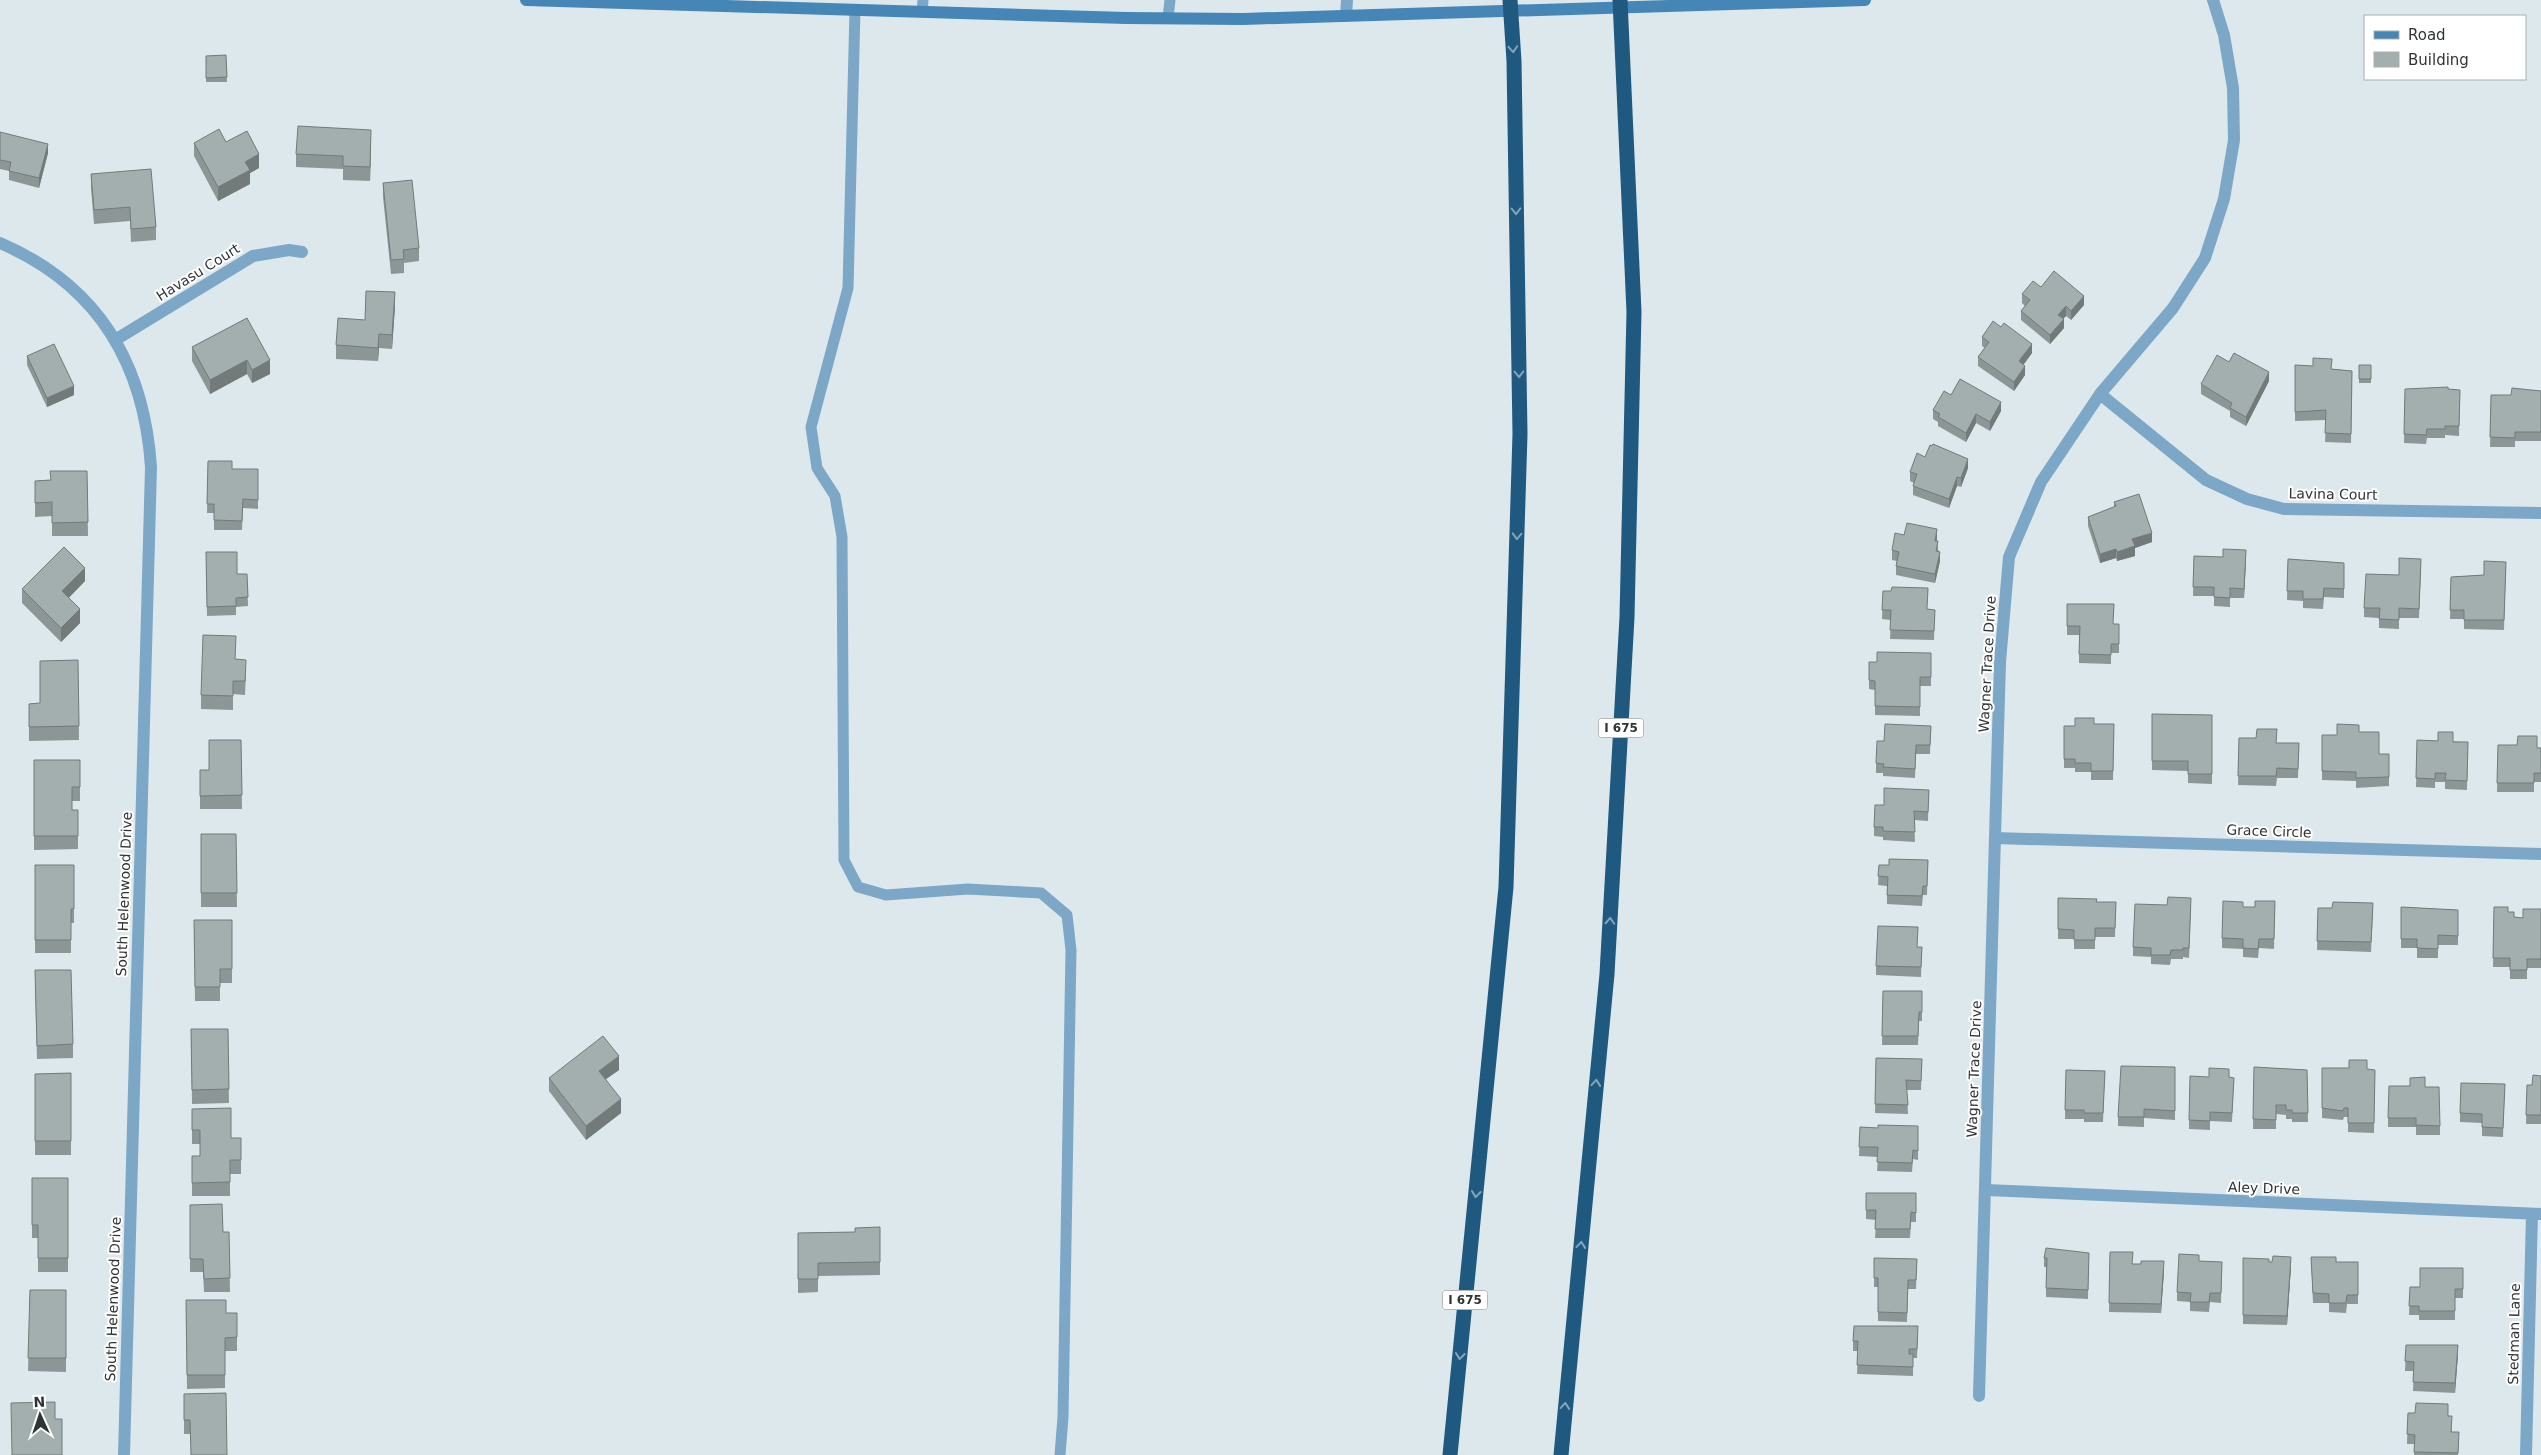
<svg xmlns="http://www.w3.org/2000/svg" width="2541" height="1455" viewBox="0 0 2541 1455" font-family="'DejaVu Sans',sans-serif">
  <rect width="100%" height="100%" fill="#dde8ec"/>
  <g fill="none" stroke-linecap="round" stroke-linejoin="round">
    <path stroke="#7da7c7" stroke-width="11" d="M855,10L848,288L811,427L817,468L835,496L842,537L844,860L858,887L886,895L968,889L1041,893L1067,915L1071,950L1063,1417L1060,1455
      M922,12L923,0
      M1168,18L1170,0"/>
    <path stroke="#7da7c7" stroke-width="12" d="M1346,16L1347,0
      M0,243C98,285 144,363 151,467L124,1455
      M115,340L253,256L289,250L302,252
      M2100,394L2206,480L2247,499L2284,509L2541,513
      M1995,838L2541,854
      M1986,1190L2541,1214
      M1979,1396L2000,662L2009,557L2041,482L2100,394L2173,308L2205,258L2224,199L2234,140L2233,88L2224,35L2213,0
      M2526,1455L2532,1214"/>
    <path stroke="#4586b6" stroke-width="12" d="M526,0L1126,18L1243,19L1865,0"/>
    <path stroke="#1f5980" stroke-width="15" d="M1450,1455L1506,887L1520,434L1514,61L1510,0
      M1561,1455L1607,974L1627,617L1634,312L1620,0"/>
  </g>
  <path fill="#8c9696" d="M226,55L227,82H206V56Z
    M0,132L48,153L39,188L9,180V171L0,169Z
    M226,142L259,168L250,173V184L218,201L194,156V143Z
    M371,144L370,181L343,180V169L296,167V154Z
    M91,174L156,227V240L131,242L130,221L94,224L91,188Z
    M383,183L419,248V261L404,263V273L391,274L383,197Z
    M2041,287L2084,305L2071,320L2066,316L2063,319L2064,328L2050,344L2021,320V311L2025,306L2022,303V294Z
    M395,306L392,349L379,348L378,361L336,359V345L365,320Z
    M247,318L270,374L252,383L247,374L210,394L192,361V347Z
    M1982,337L2032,353L2023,365L2025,375L2014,391L1978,366V357L1985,348L1982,346Z
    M27,356L74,395L47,407L27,365Z
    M2295,365L2352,371L2351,443L2325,442L2326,420L2295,421Z
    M2359,365H2371V383H2359Z
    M2269,381L2246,426L2230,417V411L2201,394V384Z
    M2405,389L2460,390L2459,436L2445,435V438H2427L2426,444L2404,443Z
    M2541,391V441H2515V447H2490L2491,395H2511Z
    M1951,395L2001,411L1990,431L1976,423L1966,442L1938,426V422L1933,419V410Z
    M1925,457L1968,468L1961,487L1957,486L1949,508L1913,495V486L1914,483L1910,481V472Z
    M208,461L232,469H258V509L243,508L242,530H214V513H207Z
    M87,471L88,536H52V516L35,517V481L50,480Z
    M2114,502L2152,542L2135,548V556L2117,561L2116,558L2100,563L2088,526V517L2114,507Z
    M1904,535L1937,538V541L1940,561L1935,583L1896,575V566L1897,561L1892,560V550Z
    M206,552L237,574H247L248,606L236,607V615L207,616Z
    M2194,556L2246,559L2244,598H2230V607L2214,606V596H2193Z
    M2288,559L2344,563V598L2324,597L2323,609L2303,608V601L2287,600Z
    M2506,562L2504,630L2464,629V619H2450L2451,577L2484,575Z
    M2421,568L2419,618H2399V629L2379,628V618L2364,617V608L2399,575Z
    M85,581L68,598L80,623L61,642L22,603V589Z
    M1883,591L1927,609L1935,610L1934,640L1890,639L1891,620L1882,619Z
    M2067,604L2113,624H2119V653H2111V664L2079,663V635H2067Z
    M1931,653V686H1920V716L1875,715V690L1869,689V662H1877Z
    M236,659L246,673L245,695L233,694V710L201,709V695Z
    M78,660L79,740L29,741V704L40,703Z
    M2152,714L2212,715V784L2188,783V771L2152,770Z
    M2094,724H2114L2113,780H2091V772H2075V768H2064V726H2075Z
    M1931,726L1930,754H1916L1915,778L1883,776V773H1876V763L1884,741Z
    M2359,732L2379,754H2389V786L2356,788V781L2322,780V735H2337Z
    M2239,738L2277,743H2299L2298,778H2277L2276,786L2238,785Z
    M241,740L242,809H200V770H209Z
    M2417,740L2468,742L2467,790L2445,789V782H2435V788L2416,787Z
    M2498,745L2541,748V782H2534V792H2497Z
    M34,760H80V801H72V810H78V849L34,850Z
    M1929,790L1928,821L1914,820L1915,842L1883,840V837L1874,836V827L1884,805Z
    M201,834H236L237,907H201Z
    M1928,860L1927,895H1923L1922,906L1887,904V886L1878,885L1879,865H1889Z
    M35,865H74V923H71V953H35Z
    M2058,898L2096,902H2116L2115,937H2095V949H2074V939H2058Z
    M2275,901L2274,949L2259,948L2258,958L2243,957V949L2222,948V938L2243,907H2255Z
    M2191,907L2189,958L2183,957V959H2171L2170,965L2151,964V957L2133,956V947Z
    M2401,907L2458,910V945H2438V958H2417V948H2401Z
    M2494,907L2508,912L2514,917L2523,918L2541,909V968H2527V979H2510V967H2493Z
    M2318,908L2373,912L2371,952L2317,950Z
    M194,920H232V983H220V1001H195Z
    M1918,947H1922L1921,977L1876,975V966Z
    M35,984L73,1044V1058L37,1059Z
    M1883,991H1922V1021H1919L1918,1045H1882Z
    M191,1029H228L229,1103L192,1104Z
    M1876,1058L1922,1059L1921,1090H1907L1908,1114L1875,1113Z
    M2175,1067V1120L2144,1118V1127L2118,1126V1117Z
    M2254,1067L2307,1070L2308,1122H2292V1119H2286V1115L2276,1114V1129H2253Z
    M2322,1068L2375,1070L2374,1133L2348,1132V1117H2344L2343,1120L2322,1118Z
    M619,1070L606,1079L621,1113L586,1140L549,1091V1078Z
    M2066,1070L2105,1071L2103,1122H2084V1119H2065Z
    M71,1073V1155H35V1074Z
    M2541,1076V1124H2526L2527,1085H2532Z
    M2209,1077L2234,1078L2232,1122L2210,1121V1130L2189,1129V1120Z
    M2505,1084L2503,1137L2482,1136V1123L2460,1122V1113Z
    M2425,1087L2440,1126V1135H2416V1127H2388V1118Z
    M192,1109L231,1138H241V1174H230V1196H192V1156H200V1144H192Z
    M1918,1126V1160L1913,1159L1912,1172L1877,1171L1878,1157L1859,1156L1860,1127L1878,1128Z
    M32,1178H68V1272H38V1238H32Z
    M1866,1193H1916V1222H1911L1910,1238H1875L1876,1220L1866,1219Z
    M190,1205L223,1232H229L230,1292H204L203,1272H190Z
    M880,1227V1275L818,1276V1292L798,1293V1233L855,1232Z
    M2110,1252L2133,1264L2164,1270L2161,1313L2109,1312Z
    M2089,1253L2088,1299L2046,1297V1267H2044V1258Z
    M2311,1257L2336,1262H2358V1304H2347L2346,1313L2329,1312V1303H2313Z
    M1874,1258L1917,1259L1916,1289H1908L1907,1322L1878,1321V1287H1874Z
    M2243,1258L2291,1266L2287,1325L2243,1324Z
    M2199,1261L2222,1262L2221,1303L2210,1302L2209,1312L2190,1311V1302L2177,1301V1292Z
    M2463,1268V1298H2455V1320H2419V1315H2409L2410,1287H2420Z
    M30,1290H66V1372L28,1371Z
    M186,1300L226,1313H237V1351H225V1388L187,1389Z
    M1918,1336L1917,1358H1913V1376L1857,1374L1858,1351H1853V1341Z
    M2406,1345L2458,1354L2455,1393L2413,1391L2414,1371H2405Z
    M226,1393L190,1434H184V1394Z
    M2408,1413L2448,1416L2452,1432L2459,1441L2458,1455H2414V1444H2407Z"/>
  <path fill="#727a7a" d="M371,130V144L370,181V167Z
    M48,144V153L39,188V178Z
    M259,154V168L250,173V184L218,201V187L245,162Z
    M395,292V306L392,349V335Z
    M2084,296V305L2071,320V311Z
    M2066,306V316L2058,324V315Z
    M2064,319V328L2050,344V335Z
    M379,334V348L378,361V348Z
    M2032,344V353L2019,371V361Z
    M247,360V374L210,394V380Z
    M270,360V374L252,383V370Z
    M2025,366V375L2014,391V382Z
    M2269,372V381L2246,426V417Z
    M74,386V395L47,407V398Z
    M2001,402V411L1990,431V422Z
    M1976,414V423L1966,442V433Z
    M1968,459V468L1961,487V478Z
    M1957,477V486L1949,508V499Z
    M1937,529V538L1935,550V541Z
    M2152,533V542L2135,548V556L2117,561V552L2132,539Z
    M2116,549V558L2100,563V554Z
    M2246,550V559L2244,598V589Z
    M1940,552V561L1935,583V574Z
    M85,568V581L62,605V591Z
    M80,609V623L61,642V628Z
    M619,1056V1070L599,1084V1071Z
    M621,1099V1113L586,1140V1126Z
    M2291,1257V1266L2287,1325V1316Z
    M2164,1261V1270L2161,1313V1304Z
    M2458,1345V1354L2455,1393V1383Z"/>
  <path fill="#a3afae" stroke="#727a7a" d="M226,55L227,77L206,78V56Z
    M298,126L371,130L370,167L343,166V156L296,154Z
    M219,129L226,142L247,131L259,154L245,162L250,170L218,187L194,143Z
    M0,132L48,144L39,178L9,171L11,162L0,160Z
    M151,169L156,227L131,229L130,207L94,210L91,174Z
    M412,180L419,248L403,250L404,259L391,260L383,183Z
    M2054,271L2084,296L2071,311L2066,306L2058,315L2064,319L2050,335L2021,311L2030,300L2022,294L2033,281L2041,287Z
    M366,291L395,292L392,335L379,334L378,348L336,345L338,318L365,320Z
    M247,318L270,360L252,370L247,360L210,380L192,347Z
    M1993,321L2001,327L2004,323L2032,344L2019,361L2025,366L2014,382L1978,357L1989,342L1982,337Z
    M54,344L74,386L47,398L27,356Z
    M2234,353L2269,372L2246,417L2230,408L2232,403L2201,384L2217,355L2229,362Z
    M2313,358L2332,359L2331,369L2352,371L2351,434L2325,433L2326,410L2295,412V365L2313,366Z
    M2359,365H2371V379H2359Z
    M1960,379L2001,402L1990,422L1976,414L1966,433L1938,417L1940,414L1933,410L1944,391L1951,395Z
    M2448,387V389L2460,390L2459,426H2445V429H2427L2426,435L2404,434L2405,389Z
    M2512,388L2541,391V432H2515V438L2490,437L2491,395H2511Z
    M1933,444L1968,459L1961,478L1957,477L1949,499L1913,486L1917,474L1910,472L1917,453L1925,457L1930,445L1932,446Z
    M208,461H232V469H258V500L243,499L242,521L214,520V504H207Z
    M50,471H87L88,522L52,523V502L35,503V481L51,480Z
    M2139,494L2152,533L2132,539L2135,546L2117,552L2116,549L2100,554L2088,517L2116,506L2114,502Z
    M1907,523L1937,529L1935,541H1938L1936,551L1940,552L1935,574L1896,566L1899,552L1892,550L1895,533L1904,535Z
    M64,547L85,568L62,591L80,609L61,628L22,589Z
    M2223,549L2246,550L2244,589L2230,588V598L2214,597V587H2193L2194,556L2223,557Z
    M206,552H237V574H247L248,597L236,598V606L207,607Z
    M2399,558L2421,559L2419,609L2399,608V620L2379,619L2380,608H2364L2366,574L2399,575Z
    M2288,559L2344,563V589L2324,588L2323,599H2303V591H2287Z
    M2484,561L2506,562L2504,620H2464V610H2450L2451,577L2484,575Z
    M1892,587L1928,588L1927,609L1935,610L1934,631L1890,630L1891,610H1882L1883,591H1891Z
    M2067,604H2114L2113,624H2119V644H2111V655L2079,654L2080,626H2067Z
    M203,635L236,636L235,659L246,660L245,681H233V696L201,695Z
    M1877,652L1931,653V677H1920V707L1875,706V681L1869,680V662H1877Z
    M78,660L79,726L29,727V704L40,703V661Z
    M2152,714L2212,715V774H2188V761H2152Z
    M2075,718H2094V724H2114L2113,771H2091V763H2075V759H2064V726H2075Z
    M1885,724L1931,726L1930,745H1916L1915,769L1883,767L1884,764L1876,763L1877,741H1884Z
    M2337,724L2359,725V732H2379V754H2389V777L2356,778V772L2322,771V735H2337Z
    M2257,729H2277L2276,743H2299L2298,769L2277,768L2276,776H2238L2239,738H2256Z
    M2438,732H2453V742H2468L2467,781L2445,780L2446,773H2435V779L2416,778L2417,740L2438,741Z
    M2518,736H2537V748H2541V773H2534V783H2497L2498,745H2517Z
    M209,740H241L242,795L200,796V770H209Z
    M34,760H80V787H72V810H78V836H34Z
    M1884,788L1929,790L1928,812L1914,811L1915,832L1883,831V827H1874L1875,805H1884Z
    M201,834H236L237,893H201Z
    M1889,859L1928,860L1927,886H1923L1922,896L1887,895L1888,877L1878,876L1879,865H1889Z
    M35,865H74V909H71V940H35Z
    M2168,897L2191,898L2189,948H2183V950H2171L2170,955H2151V948L2133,947L2135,904L2167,905Z
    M2058,898L2097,899L2096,902H2116L2115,928H2095V940H2074V930L2058,929Z
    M2223,901L2243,902V907H2255V901H2275L2274,939H2259L2258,949L2243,948V939L2222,938Z
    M2333,902L2373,903L2371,942L2317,941L2318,908H2332Z
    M2401,907L2458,910V936L2438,935V949L2417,948V939H2401Z
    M2494,907H2508V912H2514V917L2523,918V909H2541V959H2527V970H2510V958H2493Z
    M194,920H232V969H220V987H195Z
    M1878,926L1918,927L1917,947H1922L1921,967L1876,966Z
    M35,970H71L73,1044L37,1046Z
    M1883,991H1922V1012H1919L1918,1036H1882Z
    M191,1029H228L229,1089L192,1090Z
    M603,1036L619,1056L599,1071L621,1099L586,1126L549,1078Z
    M1876,1058L1922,1059L1921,1081L1906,1080L1908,1105L1875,1104Z
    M2349,1060H2367V1069L2375,1070L2374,1123H2348V1108H2344L2343,1111L2322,1108V1068H2349Z
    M2121,1066L2175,1067V1111L2144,1109V1117H2118Z
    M2254,1067L2307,1070L2308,1113H2292V1110H2286V1105H2276V1120L2253,1119Z
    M2209,1068L2229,1069V1077L2234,1078L2232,1113L2210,1112V1121L2189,1120L2190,1076L2209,1077Z
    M2066,1070L2105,1071L2103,1113H2084V1110H2065Z
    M71,1073V1141H35V1074Z
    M2533,1075L2541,1076V1115H2526L2527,1085H2532Z
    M2425,1077V1087H2439L2440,1126L2416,1125V1118H2388L2389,1086H2410V1078Z
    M2461,1083L2505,1084L2503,1128L2482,1127V1114L2460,1113Z
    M231,1108V1138H241V1160H230V1182L192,1183V1156H200V1130H192V1109Z
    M1878,1125L1918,1126V1151L1913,1150L1912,1163L1877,1162L1878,1147H1859L1860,1127L1878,1128Z
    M32,1178H68V1258H38V1225H32Z
    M1866,1193H1916V1213L1911,1212L1910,1229H1875L1876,1210H1866Z
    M222,1204L223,1232H229L230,1278L204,1279L203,1259H190V1205Z
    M880,1227V1262L818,1263V1279H798V1233L855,1232V1228Z
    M2046,1248L2089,1253L2088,1290L2046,1288L2047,1258H2044Z
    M2110,1252H2133L2132,1264H2141V1261H2164L2161,1304L2109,1303Z
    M2179,1254L2199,1255V1261L2222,1262L2221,1293H2210L2209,1302H2190L2191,1293L2177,1292Z
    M2273,1256L2291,1257L2287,1316L2243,1315V1258L2269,1259V1262H2272Z
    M2311,1257H2336V1262H2358V1295H2347L2346,1303H2329V1294L2313,1293Z
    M1874,1258L1917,1259L1916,1280H1908L1907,1313L1878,1312V1278H1874Z
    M2420,1268H2463V1289H2455V1311H2419V1306H2409L2410,1287H2420Z
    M30,1290H66V1358H28Z
    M186,1300H226V1313H237V1337L225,1338V1375H187Z
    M1854,1326H1918L1917,1349H1909V1354H1913V1367L1857,1365L1858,1341H1853Z
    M2406,1345H2458L2455,1383L2413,1382L2414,1362L2405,1361Z
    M226,1393L227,1455H191L190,1420H184V1394Z
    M55,1402V1419H62V1455H12L11,1403Z
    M2416,1403L2448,1404V1416H2452L2451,1432H2459L2458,1453L2414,1452L2415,1435L2407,1434L2408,1413H2415Z"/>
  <defs><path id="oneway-chevron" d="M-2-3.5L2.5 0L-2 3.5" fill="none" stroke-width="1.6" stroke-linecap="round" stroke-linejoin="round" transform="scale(1.25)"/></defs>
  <g stroke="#84a4b9">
    <use href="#oneway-chevron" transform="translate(1513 49) rotate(86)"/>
    <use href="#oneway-chevron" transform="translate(1516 211) rotate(89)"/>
    <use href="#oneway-chevron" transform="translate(1519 374) rotate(89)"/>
    <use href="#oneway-chevron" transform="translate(1517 536) rotate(92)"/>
    <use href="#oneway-chevron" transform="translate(1610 921) rotate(-87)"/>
    <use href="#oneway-chevron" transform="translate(1596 1083) rotate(-85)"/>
    <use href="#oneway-chevron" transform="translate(1476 1194) rotate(96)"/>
    <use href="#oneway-chevron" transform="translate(1581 1245) rotate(-85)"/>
    <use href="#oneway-chevron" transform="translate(1460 1356) rotate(96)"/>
    <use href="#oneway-chevron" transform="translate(1565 1406) rotate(-85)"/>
  </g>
  <g text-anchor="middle" stroke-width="4" stroke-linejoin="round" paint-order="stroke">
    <g fill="#fff" stroke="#6d7071" stroke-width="1">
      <rect x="1598.5" y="718.5" width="45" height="19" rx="4"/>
      <rect x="1442.5" y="1290.5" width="45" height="19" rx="4"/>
    </g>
    <g font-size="12" font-weight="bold" fill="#2e3334">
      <text x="1621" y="732">I 675</text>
      <text x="1465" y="1304">I 675</text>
    </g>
    <g font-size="14" fill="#2e3334" stroke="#fff">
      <text transform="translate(198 272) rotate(-32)" y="5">Havasu Court</text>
      <text transform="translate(2333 494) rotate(1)" y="5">Lavina Court</text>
      <text transform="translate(1987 664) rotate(-87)" y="5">Wagner Trace Drive</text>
      <text transform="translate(2269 831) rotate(2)" y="5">Grace Circle</text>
      <text transform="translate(124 894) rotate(-88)" y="5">South Helenwood Drive</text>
      <text transform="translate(1974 1069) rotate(-88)" y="5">Wagner Trace Drive</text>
      <text transform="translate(2264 1188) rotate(2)" y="5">Aley Drive</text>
      <text transform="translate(113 1299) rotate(-88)" y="5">South Helenwood Drive</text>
      <text transform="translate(2514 1334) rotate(-89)" y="5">Stedman Lane</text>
    </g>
  </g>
  <rect x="2364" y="15" width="162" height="65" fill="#ffffff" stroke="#abadae"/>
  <rect x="2374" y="31" width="25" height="8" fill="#4586b6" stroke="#abadae"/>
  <text x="2408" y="40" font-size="15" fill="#2e3334">Road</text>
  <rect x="2374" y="52" width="25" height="15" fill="#a3afae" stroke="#abadae"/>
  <text x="2408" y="65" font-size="15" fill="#2e3334">Building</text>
  <g transform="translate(40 1415) rotate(357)" stroke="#ffffff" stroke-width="4" paint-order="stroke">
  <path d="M0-4L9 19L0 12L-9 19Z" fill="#2e3334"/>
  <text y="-8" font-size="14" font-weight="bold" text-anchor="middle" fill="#2e3334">N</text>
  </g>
</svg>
